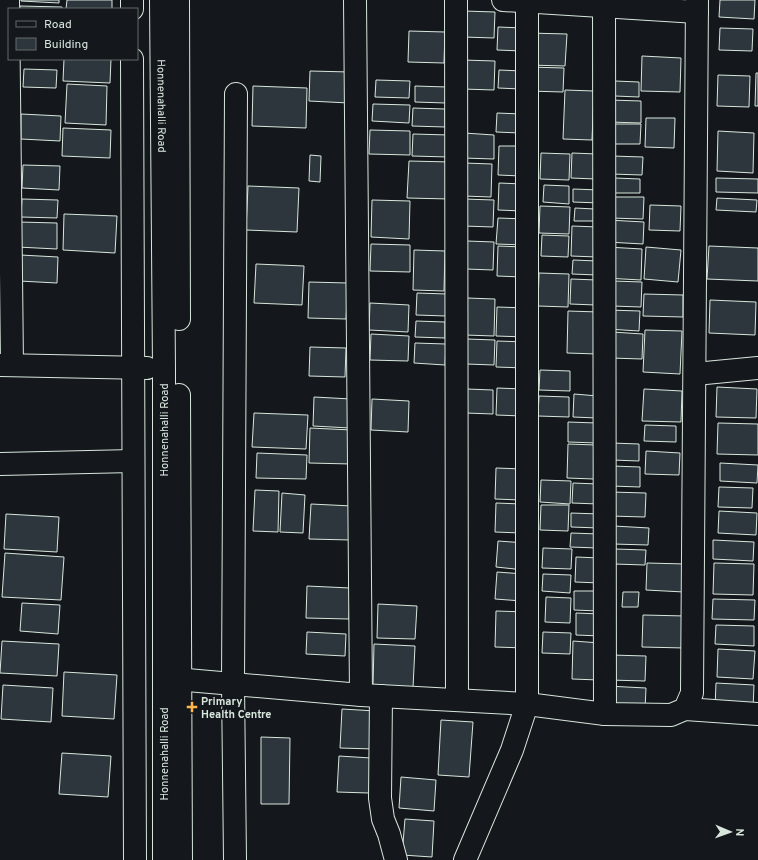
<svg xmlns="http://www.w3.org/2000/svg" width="758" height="860" viewBox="0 0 758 860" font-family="Overpass,sans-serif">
  <rect width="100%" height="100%" fill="#14181c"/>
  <path fill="#2c363c" stroke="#d8e6dc" d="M21,0H59V3L21,1Z
    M67,0H112V9H66Z
    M720,0H755L754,19L719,17Z
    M20,6L62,7V9H20Z
    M464,11L495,12L494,38L463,37Z
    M498,27L523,28L522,51L497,50Z
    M720,28L753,29L752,51L719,50Z
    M409,31L445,32L444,63L408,62Z
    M529,33L567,34L565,66L528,65Z
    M642,56L681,58L680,92L641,91Z
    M64,59H111L110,83L63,81Z
    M463,60L495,61L494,90L462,89Z
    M529,67L564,68L563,92L528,91Z
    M24,69L57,70L56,88L23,87Z
    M499,70L522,71L521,89L498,88Z
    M310,71L350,72L349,103L309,101Z
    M756,73H758V106H755Z
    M718,75L750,76L749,107L717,106Z
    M376,80L410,81L409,98L375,97Z
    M615,81L639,82V97L615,96Z
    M67,84L107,86L106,125L65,123Z
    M253,86L307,88L306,128L252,126Z
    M415,86L447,87L446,103L415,102Z
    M565,90L594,91L592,140L563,139Z
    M610,100L641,101V123L609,122Z
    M373,104L410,105L409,123L372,121Z
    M413,108L445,109V127L412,126Z
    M497,113L521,114L520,133L496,132Z
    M21,114L61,116L60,141L21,139Z
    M646,118H675L674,148L645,147Z
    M610,124H641L640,144H609Z
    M63,128L111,130L110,158L62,156Z
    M370,130L410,131V155L369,154Z
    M718,131L754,133L753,173L717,171Z
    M464,133L494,135V159L463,158Z
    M413,134L449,135L448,157L412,156Z
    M499,146H522L521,176L498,175Z
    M541,153L570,154L569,180L540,179Z
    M572,153L597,154L596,179L571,178Z
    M310,155L321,156L320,182L309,181Z
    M612,156L643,157L642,175L611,174Z
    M409,161L451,162L450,199L407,198Z
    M464,163L492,164L491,197L463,196Z
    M23,165L60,166L59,190L22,188Z
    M615,178L640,179V193H615Z
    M716,178L758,179V193L716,192Z
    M499,183L523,184L522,211L498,210Z
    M544,185L569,186V204L543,202Z
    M248,186L299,188L297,232L246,230Z
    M573,189L600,190V203L573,202Z
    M611,197H644L643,219L610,218Z
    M717,198L757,200L756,212L716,210Z
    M22,199L58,200L57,218L21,217Z
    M464,199L494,200L493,227L463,226Z
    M372,200L410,201L409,239L371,237Z
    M650,205L681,206L680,231L649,230Z
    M540,206L570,207L569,234L539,233Z
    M575,208L595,209L594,221H574Z
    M64,214L117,216L115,253L63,250Z
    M498,218L526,219L524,245L496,244Z
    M608,220L644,222L643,244L607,242Z
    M19,222L57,223V249L17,247Z
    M572,226L598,227L597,257L571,256Z
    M542,235L569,236L568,257L541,256Z
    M467,241L494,242L493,270L466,269Z
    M371,244L410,245V272L370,271Z
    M498,246L523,247L522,277L497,276Z
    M709,246L758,248V281L707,279Z
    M607,247L642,249L641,280L605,278Z
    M646,247L681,250L678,282L644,279Z
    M414,250L445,251L444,291L413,290Z
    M20,255L58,257L57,283L19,281Z
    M573,260L598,261L597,275L572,274Z
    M256,264L304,266L302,305L254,303Z
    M539,273L569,274L568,307L538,306Z
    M571,279L597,280L596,305L570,304Z
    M613,281L642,282L641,307L612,306Z
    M309,282L348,283L346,319L308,318Z
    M417,293L447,294L446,316L416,315Z
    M644,294L683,295V317L643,316Z
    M467,298L495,299L494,336L465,335Z
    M710,300L756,302L755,335L709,333Z
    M370,303L409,305L408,332L369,330Z
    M497,307L527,308L526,337L496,336Z
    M608,310L640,311L639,331L607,329Z
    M568,311L599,312L597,354L567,353Z
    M416,321L445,322V338L415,337Z
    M645,330L682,331L680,374L643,372Z
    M612,332L643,334L642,359L611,358Z
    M371,334L409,336L408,361L370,360Z
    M467,339L495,340L494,365L466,364Z
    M497,341L526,342L525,368L496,367Z
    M415,343L446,344L445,365L414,363Z
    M310,347L346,348L345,377L309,376Z
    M540,370L570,371V391L539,390Z
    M717,387L757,389L756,418L716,417Z
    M497,388L523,389L522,416L496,415Z
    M467,389L493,390V414L466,413Z
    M644,389L682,391L681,422L642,421Z
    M574,394L598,396L597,418L573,417Z
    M539,396L569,397V417L538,416Z
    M314,397L351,399L350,428L313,426Z
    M372,399L409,401L408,432L371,430Z
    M254,413L308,415L306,449L252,447Z
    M568,422L597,423V443L568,442Z
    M718,423L758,424V455L717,454Z
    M645,425L676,426V442L644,441Z
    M310,428L352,430L351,464L309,463Z
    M612,443L639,444V461L612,460Z
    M568,444L596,445L594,479L567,478Z
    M646,451L680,453L679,475L645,474Z
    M257,453L307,455L306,479L256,478Z
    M720,463L758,465L757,483L720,481Z
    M612,466L640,467V487L611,486Z
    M496,468L522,469L520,500L495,499Z
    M541,480L571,481L570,504L540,502Z
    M573,483L598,484V504L572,503Z
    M719,487L753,488L752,508L718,507Z
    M255,490L279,491L278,532L253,531Z
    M611,492L646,493L645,517L610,516Z
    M282,493L305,495L303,533L280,532Z
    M496,503L522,504L521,533L495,532Z
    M311,504L352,506L351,540L309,539Z
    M541,505H569L568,531L540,530Z
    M719,511L757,513L756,535L718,533Z
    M571,513L600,514L599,528L571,527Z
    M6,514L59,517L57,552L4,549Z
    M614,526L649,528L648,545L613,544Z
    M571,533L599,534L598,548L570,547Z
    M713,540L754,542L753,561L713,559Z
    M498,541L526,543L524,570L496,567Z
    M543,548L572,549L571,569L542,568Z
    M615,549L646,550L645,565L614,564Z
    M5,553L64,557L61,600L2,597Z
    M576,557L600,558V583L575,582Z
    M647,563L686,564L684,592L646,590Z
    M714,563L754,564L753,595L713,594Z
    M497,572L524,574L522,601L495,599Z
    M543,574L571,575L570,593L542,591Z
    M307,586L350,588L349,619L306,618Z
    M574,591H599L598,611L574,610Z
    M623,592H639L638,607H622Z
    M546,597L571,598L570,623L545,622Z
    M713,599L755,600L754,620L712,619Z
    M22,603L60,605L58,634L20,631Z
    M378,604L417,606L415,639L377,638Z
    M496,611L527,612L525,648L495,647Z
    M576,613L602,614L601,636L576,635Z
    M643,615L686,616L685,648L642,647Z
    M716,625L754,626V646L715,644Z
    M307,632L346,634L345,656L306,654Z
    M543,632L571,633L570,654L542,653Z
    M2,641L59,644L57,676L0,673Z
    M573,641L600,643L599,680L572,679Z
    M374,644L415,646L413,688L373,686Z
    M718,649L755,651L753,679L717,677Z
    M611,655L646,656L645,681L609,680Z
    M64,672L117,675L114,719L62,716Z
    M716,683L754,685L753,709L715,708Z
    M3,685L53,688L51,722L1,719Z
    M607,686L646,688L645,710L606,708Z
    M342,709L376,711L374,749L340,748Z
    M441,720L473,722L469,777L438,775Z
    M261,737L290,738L289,804H261Z
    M62,753L111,756L108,797L59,794Z
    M339,756L371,758L369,793L337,792Z
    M401,777L436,780L434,811L399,808Z
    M405,819L434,821L432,857L402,855Z"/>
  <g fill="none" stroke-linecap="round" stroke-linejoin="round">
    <g stroke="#d8e6dc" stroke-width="24">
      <g id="minor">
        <path d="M8,0L12,365"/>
        <path d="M132,0V9"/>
        <path id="s1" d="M161,0L164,369V860"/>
        <path d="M178,0L179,319"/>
        <path d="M355,0L361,695"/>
        <path d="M456,0L457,700"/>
        <path d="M503,0L697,12"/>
        <path d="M604,6L605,714"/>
        <path d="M132,59L135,860"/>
        <path d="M0,365L147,368"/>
        <path d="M695,374L758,368"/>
        <path d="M179,395L181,860"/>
        <path d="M0,464L133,461"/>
        <path d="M164,678L361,695L527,704L605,714L671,715L685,709L692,693L697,0"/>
        <path d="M381,696L380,798L383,819L389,834L396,860"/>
        <path d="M685,709L758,714"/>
        <path d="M235,860L233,684L236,94"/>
        <path d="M465,860L512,750L527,704V1"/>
      </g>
    </g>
    <use href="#minor" stroke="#14181c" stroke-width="22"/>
  </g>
  <path fill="#ffb74d" stroke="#14181c" stroke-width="1.5" d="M190 701h4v4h4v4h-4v4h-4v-4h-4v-4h4z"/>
  <g text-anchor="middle" stroke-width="3" stroke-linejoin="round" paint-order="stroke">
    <g font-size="11" fill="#d8e6dc" stroke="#14181c">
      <text dy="4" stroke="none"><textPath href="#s1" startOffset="106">Honnenahalli Road</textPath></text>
      <text transform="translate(164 430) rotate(-90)" y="4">Honnenahalli Road</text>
      <text transform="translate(164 754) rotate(-90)" y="4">Honnenahalli Road</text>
    </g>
    <g font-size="11" font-weight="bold" fill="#d8e6dc" stroke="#14181c" text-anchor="start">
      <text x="201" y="705">Primary<tspan x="201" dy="13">Health Centre</tspan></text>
    </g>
  </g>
  <rect x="8" y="8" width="130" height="52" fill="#14181c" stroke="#626a69"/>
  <rect x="16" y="21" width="20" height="6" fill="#14181c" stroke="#626a69"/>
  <text x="44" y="28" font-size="12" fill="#d8e6dc">Road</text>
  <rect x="16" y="38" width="20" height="12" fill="#2c363c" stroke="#626a69"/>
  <text x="44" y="48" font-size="12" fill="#d8e6dc">Building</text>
  <g transform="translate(730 832) rotate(92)" stroke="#14181c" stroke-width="3" paint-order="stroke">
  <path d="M0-3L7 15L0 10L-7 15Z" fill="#d8e6dc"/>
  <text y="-6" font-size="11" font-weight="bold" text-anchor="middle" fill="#d8e6dc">N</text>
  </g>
</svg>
